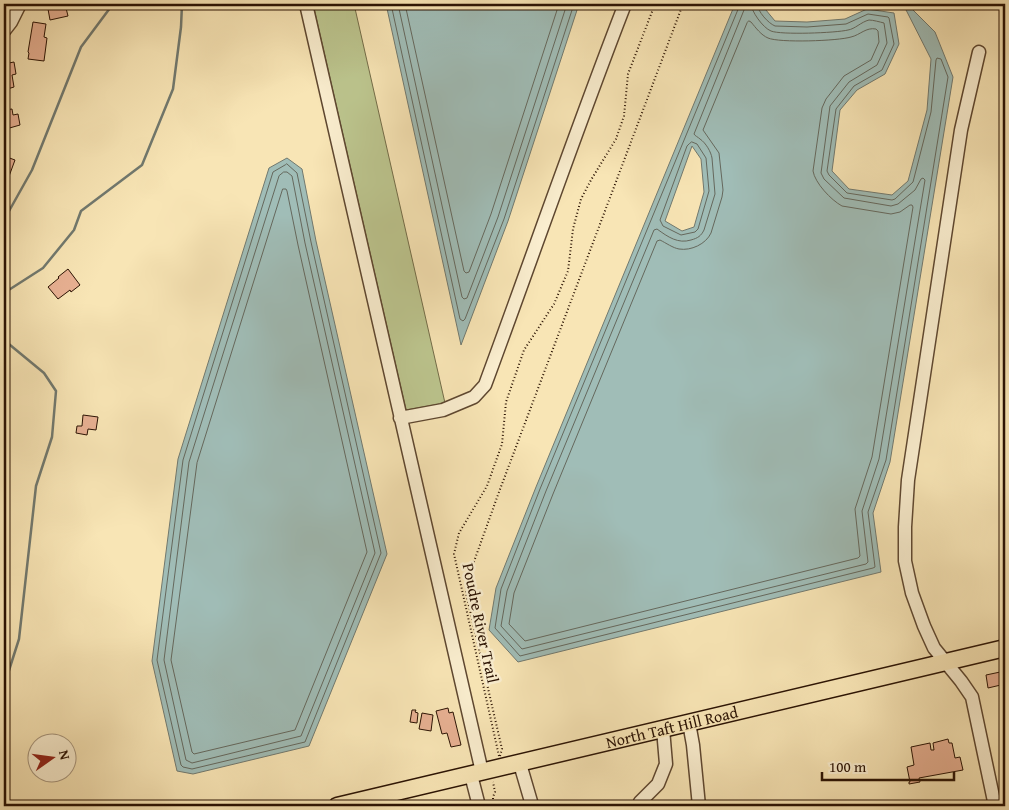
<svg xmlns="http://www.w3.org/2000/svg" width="1009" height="810" viewBox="0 0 1009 810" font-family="'Gentium Book Plus',serif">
  <rect width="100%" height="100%" fill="#f8e5b5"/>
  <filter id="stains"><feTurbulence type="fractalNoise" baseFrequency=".004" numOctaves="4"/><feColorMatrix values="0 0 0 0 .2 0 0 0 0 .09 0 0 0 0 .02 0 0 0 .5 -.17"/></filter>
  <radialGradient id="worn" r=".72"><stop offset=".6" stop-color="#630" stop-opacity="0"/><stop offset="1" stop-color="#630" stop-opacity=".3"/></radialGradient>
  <path fill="#bcc58e" stroke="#736c48" d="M313,4H354L445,403L406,410Z"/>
  <path fill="#a0bdb7" stroke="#71796f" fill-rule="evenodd" d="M386,4H579L508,221L461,345Z
    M735,4H761L775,21L807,22L845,19L867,9L894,13L899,44L885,74L857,90L840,110L832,171L849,189L892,195L908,181L927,110L931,59L903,4H907L935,32L953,77L890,462L873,513L881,572L518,662L489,630L496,588L536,487ZM692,146L701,159L704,192L694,227L682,231L665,221Z
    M287,158L302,169L316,241L387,554L309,746L193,774L177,771L152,661L178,459L269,168Z"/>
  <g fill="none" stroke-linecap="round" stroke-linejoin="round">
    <path stroke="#65685d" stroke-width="1" d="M391,4L460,319L463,321L465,319L504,219L574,4
      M398,4L462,297L464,299L467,298L498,217L567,4
      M405,4L464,271L466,273L469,272L491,214L559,4
      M739,4V7L540,489L501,589L495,628L520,656L873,568L875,567L868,512L886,460L948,77L941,59L937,58L936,60L931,112L913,182L895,199L892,200L847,193L829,175L827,171L836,109L854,86L882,70L894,44L889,18L888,17L868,14L846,24L807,27L775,26C768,23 758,12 757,4
      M745,4L744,10L694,134C695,136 698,137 700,139C706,143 711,152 712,158L715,194L704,230C701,236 698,238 691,240C678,244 668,237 657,229L654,230L546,491L507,591L501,626L522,649L866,564L868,562L862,511L879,459L925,180L923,178L921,179L915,190L898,204L891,206L844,198L824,179L821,173L830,106L849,82L877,65L887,43L884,23C880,22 873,20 869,20C861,22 855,29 848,30C836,33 780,35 771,31C763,28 751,11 751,4
      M749,21L751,22C756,28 761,35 768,38C779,43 838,41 851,37C860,35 866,27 876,29L878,31L879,42L871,60L844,76L826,99L822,108L813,171C815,183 831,200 842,206L891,214L900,212L910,205H912L913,207L872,457L855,509L860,556L858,558L525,641L509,624L514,593L553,494L657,241L660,240C666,243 673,248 679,249C691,251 706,244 711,233L722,197L723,190L719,153L703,130L747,23Z
      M692,142L697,144L706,158L709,191L698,229L695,232L681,235L663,226L660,220L687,146L689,144Z
      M287,164L297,173L311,242L381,553L305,742L192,769L183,767L181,765L157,660L183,460L273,172L285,165Z
      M284,172H287L292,176L305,243L375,553L301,736L192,763L186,760L164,660L189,462L279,176Z
      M283,189H286L287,191L298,245L367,552L295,730L194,754L192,752L171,660L197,463Z"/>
    <path stroke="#71796f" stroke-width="2.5" d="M4,220L32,170L81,47L113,4
      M4,294V293L43,268L74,230L81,211L142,165L173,89L181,27L182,4
      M4,340L44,373L56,391L52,437L36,486L19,639L4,686"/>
  </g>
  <path fill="#e8b193" stroke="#2a1203" d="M48,4H65L68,16L50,20L48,9L49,8Z
    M33,22L46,24L44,37L47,38L44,61L28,59L29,53L28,52Z
    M14,62L16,74L12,75L14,87L4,90V64Z
    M12,109L13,115L18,114L20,125L6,129L7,134L4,135V110Z
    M4,156L15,160L8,179L4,183Z
    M68,269L80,285L71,292L70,290L58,299L48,287L59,278L58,277Z
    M83,415L98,417L96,430L88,429L87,435L76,433L77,426H82Z
    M1005,671V684L988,688L986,675Z
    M448,708L449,713L453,712L461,745L451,747L447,733L442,734L436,711Z
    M412,710H416L415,712L418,713L417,723L410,722Z
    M422,713L433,715L431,731L419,729Z
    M948,739L949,743H952L955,758L960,757L963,770L919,778L920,782L909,784V782H910L907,767L914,765L911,747L930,743L931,750H934L933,743Z"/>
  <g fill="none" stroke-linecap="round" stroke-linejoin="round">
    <g stroke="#5e4730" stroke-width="15">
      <path id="minor" d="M306,4L482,772
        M4,31L11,22L20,4
        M979,52L961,130L908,480L905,527V561L912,593L924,626L934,648L961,681L972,697L995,806
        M400,418L443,410L474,397L485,385C532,258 576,130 625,4
        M689,723L693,745L699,806
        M520,764L532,805
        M471,775L479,806
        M638,806L640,802L658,784L666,764L663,729"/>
    </g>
    <g stroke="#2a1203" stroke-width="19">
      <g id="major">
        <path id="s1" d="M337,806L1005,648"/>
      </g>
    </g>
    <path stroke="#2a1203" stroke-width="2" stroke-dasharray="1 2.5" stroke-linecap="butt" d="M499,756L454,554L459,533L487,486L502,444L506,402L524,350L554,304L568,271L573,229L581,199L591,180L616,139L624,116L628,74L655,4
      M500,756L502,749L466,593L467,581L499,492L683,4
      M493,806V797L495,792L493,782"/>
    <use href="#minor" stroke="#faeecf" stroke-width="12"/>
    <use href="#major" stroke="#f8e5b5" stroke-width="16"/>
  </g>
  <g text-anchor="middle" stroke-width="5" stroke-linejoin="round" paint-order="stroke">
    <g font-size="16" fill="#2a1203" stroke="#faeecf">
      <text transform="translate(481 623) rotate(78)" y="6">Poudre River Trail</text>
      <text dy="6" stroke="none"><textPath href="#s1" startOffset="344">North Taft Hill Road</textPath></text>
    </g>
  </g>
  <rect width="1009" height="810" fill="none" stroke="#f8e5b5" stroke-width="20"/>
  <rect x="5" y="5" width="999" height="800" fill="none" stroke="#2a1203" stroke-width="2.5"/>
  <rect x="10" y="10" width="989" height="790" fill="none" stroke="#2a1203"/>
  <g transform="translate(52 758) rotate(76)"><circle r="24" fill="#faeecf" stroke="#a7967d"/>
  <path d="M0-4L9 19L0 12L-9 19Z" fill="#8f2418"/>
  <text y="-8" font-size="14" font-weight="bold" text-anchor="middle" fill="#2a1203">N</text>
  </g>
  <path d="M822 772v8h132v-8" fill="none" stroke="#2a1203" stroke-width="2.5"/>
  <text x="829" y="772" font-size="15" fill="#2a1203" stroke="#faeecf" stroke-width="4" paint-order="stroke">100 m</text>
  <rect width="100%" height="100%" filter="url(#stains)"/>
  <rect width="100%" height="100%" fill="url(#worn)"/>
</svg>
